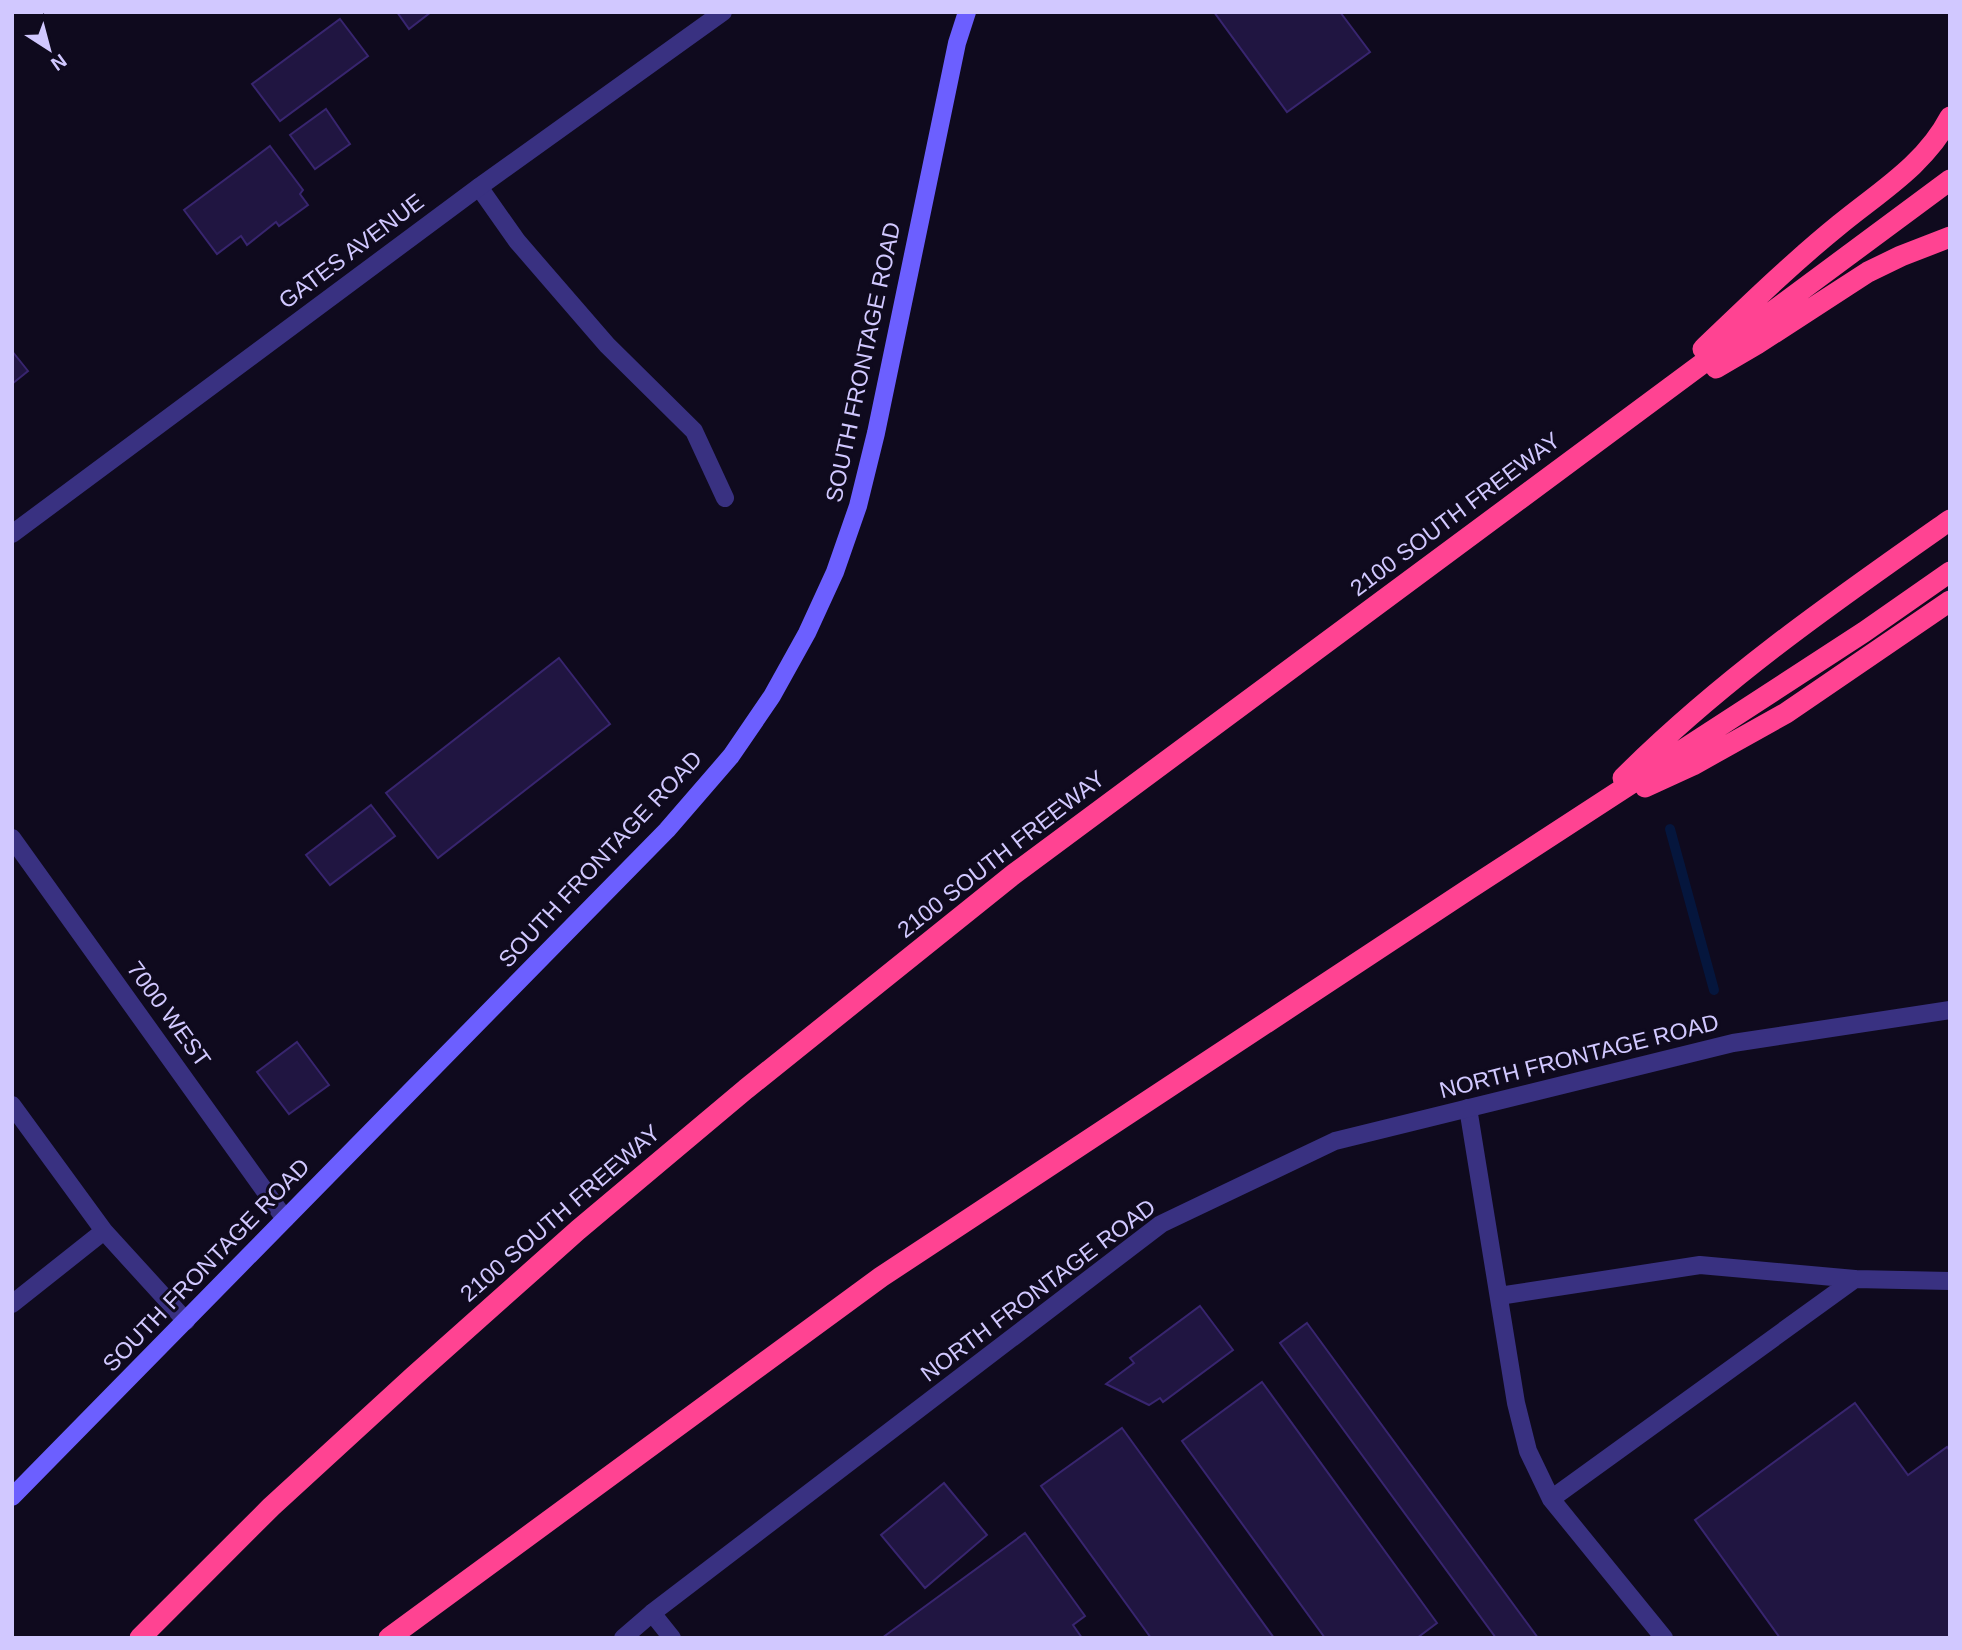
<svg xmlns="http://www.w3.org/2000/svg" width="1962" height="1650" viewBox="0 0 1962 1650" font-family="Helvetica,sans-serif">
  <rect width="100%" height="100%" fill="#0f0a1e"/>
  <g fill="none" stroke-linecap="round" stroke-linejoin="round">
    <path stroke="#05163d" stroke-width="10" d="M1670,829L1714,990"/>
  </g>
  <path fill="#201541" stroke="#38256f" stroke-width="2" d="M397,12H431L409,29Z
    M1214,12H1340L1370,52L1287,112Z
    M340,19L368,56L280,121L252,84Z
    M326,109L350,144L315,169L290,135Z
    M270,146L303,190L300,194L308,205L279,226L276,222L247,245L241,236L217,254L184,210Z
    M12,351L28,371L12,384Z
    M559,658L610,724L438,858L386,793Z
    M371,805L395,836L330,885L306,855Z
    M297,1042L329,1085L289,1114L257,1072Z
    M1200,1306L1233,1350L1163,1402L1160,1398L1149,1405L1106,1384L1134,1363L1130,1358Z
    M1307,1323L1538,1638H1496L1280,1343Z
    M1262,1382L1437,1623L1417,1638H1325L1182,1441Z
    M1855,1403L1908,1475L1947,1447L1950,1451V1638H1780L1695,1520Z
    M1122,1428L1274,1638H1151L1041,1486Z
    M944,1483L987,1535L925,1588L881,1535Z
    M1025,1533L1085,1616L1073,1625L1082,1638H882Z"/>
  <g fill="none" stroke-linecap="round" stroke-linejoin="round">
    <path stroke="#393181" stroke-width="18" d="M479,187L517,241L607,345L694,431L725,498
      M12,838L285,1219
      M12,1105L104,1231
      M1468,1108L1516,1403L1528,1451L1551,1499L1664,1638
      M1499,1296L1700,1265L1855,1279L1950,1281
      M12,1304L104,1231L186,1321
      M1551,1499L1855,1279
      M652,1613L672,1638"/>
    <path stroke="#393181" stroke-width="18" d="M12,534L479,187L723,12
      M623,1638L652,1613L1161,1224L1335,1141L1733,1043L1950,1010"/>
    <path stroke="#6c5fff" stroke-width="18" d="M12,1497L667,830L731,756L772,696L807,633L835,572L858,506L876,433L957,43L967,12"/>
    <path stroke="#ff4392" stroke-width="21" d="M1703,349C1747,307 1791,264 1839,225C1879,192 1925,165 1950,117
      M1716,368L1757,344L1868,272L1901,256L1950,237
      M1623,778C1722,679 1836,600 1950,520
      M1645,787L1693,765L1786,713L1950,601
      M140,1638L271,1507L414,1376L578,1230L746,1089L1014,874L1950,180
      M389,1638L881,1277L1469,889L1864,632L1950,572"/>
  </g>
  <g text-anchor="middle" stroke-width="6" stroke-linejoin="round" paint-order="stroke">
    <g font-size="23" fill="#d1c8ff" stroke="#0f0a1e">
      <text transform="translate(351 251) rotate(-37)" y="8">GATES AVENUE</text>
      <text transform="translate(863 362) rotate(-78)" y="8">SOUTH FRONTAGE ROAD</text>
      <text transform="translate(1455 514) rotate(-37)" y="8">2100 SOUTH FREEWAY</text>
      <text transform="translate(1001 854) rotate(-38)" y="8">2100 SOUTH FREEWAY</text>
      <text transform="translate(600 859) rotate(-47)" y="8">SOUTH FRONTAGE ROAD</text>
      <text transform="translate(169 1014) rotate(54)" y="8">7000 WEST</text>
      <text transform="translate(1579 1056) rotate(-14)" y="8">NORTH FRONTAGE ROAD</text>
      <text transform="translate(560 1213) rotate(-41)" y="8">2100 SOUTH FREEWAY</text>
      <text transform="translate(206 1265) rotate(-46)" y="8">SOUTH FRONTAGE ROAD</text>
      <text transform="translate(1038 1290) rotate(-37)" y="8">NORTH FRONTAGE ROAD</text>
    </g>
  </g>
  <rect width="1962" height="1650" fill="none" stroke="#d1c8ff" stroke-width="28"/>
  <g transform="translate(49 49) rotate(144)" stroke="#0f0a1e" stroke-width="5" paint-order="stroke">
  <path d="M0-5L12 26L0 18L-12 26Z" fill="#d1c8ff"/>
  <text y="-10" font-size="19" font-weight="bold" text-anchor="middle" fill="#d1c8ff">N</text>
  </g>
</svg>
